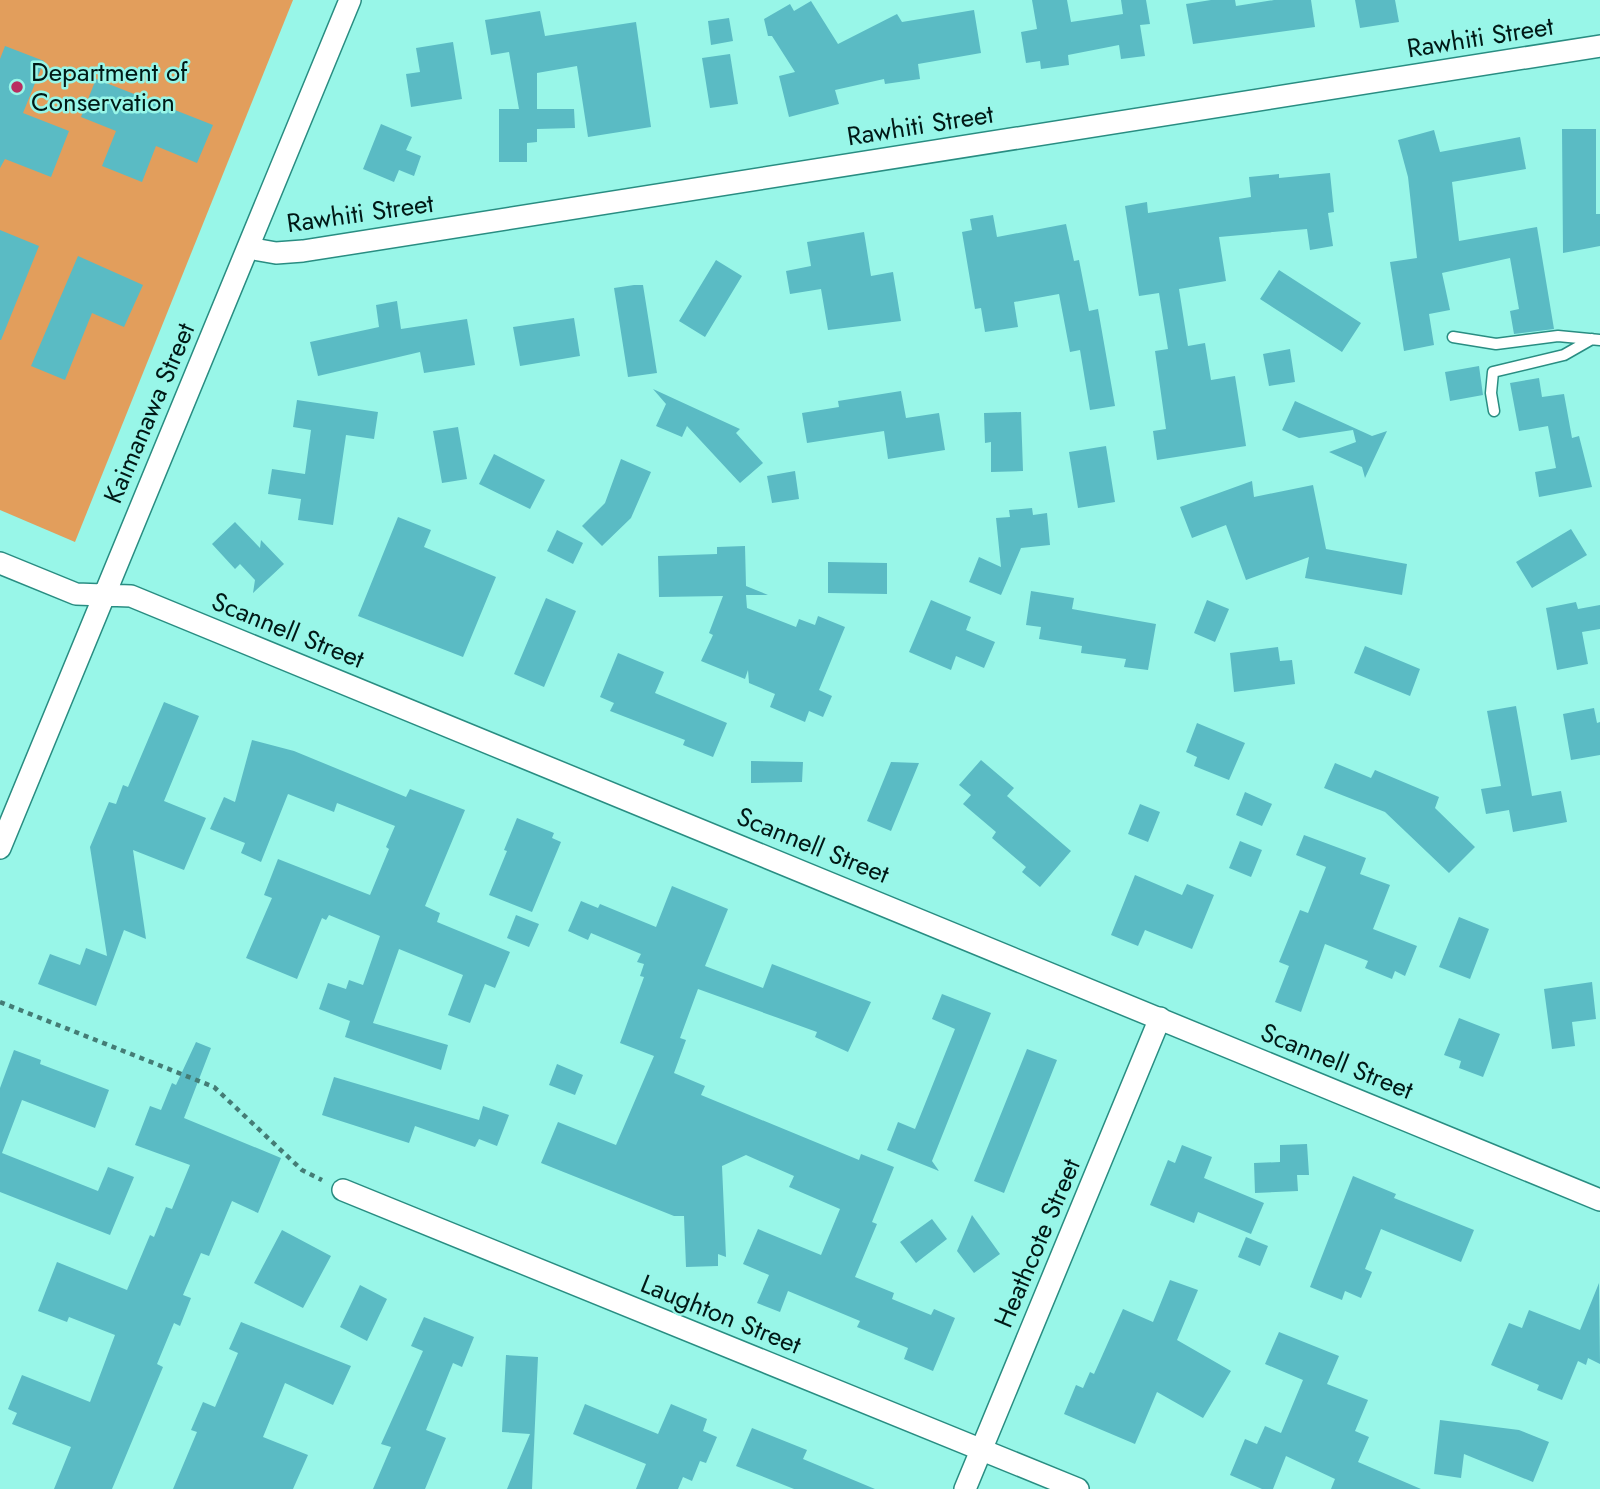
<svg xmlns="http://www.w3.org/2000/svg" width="1600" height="1489" viewBox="0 0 1600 1489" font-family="Jost,sans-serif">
  <rect width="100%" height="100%" fill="#98f6e8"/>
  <path fill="#e29e5c" d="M0,0H293L75,542L0,510Z"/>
  <path fill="#5abbc4" d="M1032,0H1067L1071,22L1123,14L1121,0H1146L1150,24L1140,25L1145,56L1121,59L1119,45L1068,55L1069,65L1041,69L1040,61L1026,63L1021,32L1037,29Z
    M1211,0H1235L1236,6L1274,0H1311L1315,27L1193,44L1186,4Z
    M1355,0H1395L1399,22L1360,28Z
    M811,1L838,44L897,14L902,22L974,10L981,53L918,64L920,79L885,84L884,79L835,90L839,104L789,117L779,76L795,72L772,36H768L764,19L790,4L794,11Z
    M540,11L545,36L636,22L651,127L588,137L577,66L537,73V109H574L575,128L537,129V142L527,143V162H499V109H519L509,52L491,55L485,20Z
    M729,18L733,41L711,45L708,21Z
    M453,42L462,99L411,107L406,74L420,72L416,48Z
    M5,46L44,61L23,113L69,131L51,177L5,159L0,168V59Z
    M730,54L738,104L710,108L702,58Z
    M96,79L213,125L197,163L156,146L142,182L102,166L116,131L81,117Z
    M381,124L412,137L406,150L421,156L414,176L399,170L394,182L363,169Z
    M1562,129H1596V214H1600V246L1563,253Z
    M1434,130L1440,152L1520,137L1526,169L1452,182L1459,241L1537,227L1554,329L1514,334L1510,311L1519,309L1510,258L1442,273L1450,310L1429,314L1434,345L1404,351L1390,262L1417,258L1408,177L1398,140Z
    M1330,173L1334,212L1328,213L1333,246L1310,250L1307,229L1219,237L1226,281L1179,289L1188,346L1205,343L1211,380L1235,376L1246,446L1157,460L1153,431L1166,429L1155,351L1168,349L1159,293L1139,296L1125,206L1147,202L1148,213L1251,197L1249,177L1279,174V178Z
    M993,215L997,237L1066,224L1074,261L1079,260L1089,311L1098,309L1115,406L1090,410L1080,350L1070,352L1059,294L1014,302L1018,327L985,332L981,308L975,309L962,232L972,230L970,219Z
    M0,230L39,246L1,340H0Z
    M864,232L871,276L893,272L901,321L828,330L821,289L790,294L786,271L811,266L807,242Z
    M78,256L143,285L124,327L92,313L65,380L31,366Z
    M716,260L742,276L705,337L679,321Z
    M1279,270L1361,323L1342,352L1260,299Z
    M634,285H643L657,373L628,377L614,288Z
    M397,301L401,329L467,319L475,365L424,373L420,352L318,376L310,342L379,327L376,305Z
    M574,318L580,356L520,366L513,327Z
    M1290,349L1295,382L1269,386L1263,354Z
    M1479,366L1483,395L1450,401L1445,372Z
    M1539,378L1542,397L1564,394L1572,438L1579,436L1592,487L1539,497L1535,472L1556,468L1548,426L1519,431L1510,383Z
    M653,389L740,429L736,433L763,463L740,483L687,426L682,437L656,426L666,404Z
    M901,391L906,418L939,413L945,450L888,459L884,431L807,443L802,413L839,407L838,401Z
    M297,400L378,412L374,439L346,435L333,525L298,520L301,499L268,494L272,469L305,474L311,430L293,427Z
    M1295,401L1372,436L1387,431L1365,478L1362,467L1329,452L1356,442L1353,430L1299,438L1282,430Z
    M1021,412L1023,471L991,472V442L985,443L984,413Z
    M458,427L467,479L442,483L433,431Z
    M1106,446L1115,502L1078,508L1069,452Z
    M494,454L545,480L530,509L479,484Z
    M621,459L651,472L631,518L602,546L582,526L605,503Z
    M795,471L799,499L772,503L767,476Z
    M1252,481L1254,497L1313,485L1326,549L1407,564L1402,595L1305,578L1309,557L1246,580L1226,525L1192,538L1180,507Z
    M1032,508L1033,515L1047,513L1050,545L1021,548L1001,595L969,582L979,557L1001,567L996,518L1010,517L1009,510Z
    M398,517L431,530L424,547L496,577L463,657L358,616Z
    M235,522L260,548L261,540L284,564L253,593L255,580L240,564L235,569L212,544Z
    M1571,529L1587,555L1532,588L1516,562Z
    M557,530L583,543L573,564L547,551Z
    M745,546L746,586L768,595H746L747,608L796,627L799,619L815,625L818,616L845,627L819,690L832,696L823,717L809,711L805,722L770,707L775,694L749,683L748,670L745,679L701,661L713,635L709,633L723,596L659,597L658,556L717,554V547Z
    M828,562L887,563V594L828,593Z
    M1031,591L1074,598L1072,609L1156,624L1148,670L1124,667L1126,659L1081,653L1082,646L1039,639L1041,627L1026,625Z
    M546,598L576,611L544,687L514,674Z
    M931,600L971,617L966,630L995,642L984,668L956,656L951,670L909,652Z
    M1207,600L1229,609L1215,642L1194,633Z
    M1576,602L1578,609L1600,605V629L1582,632L1588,664L1557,670L1546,608Z
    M1365,646L1420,669L1410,696L1354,673Z
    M1278,647L1280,661L1292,660L1295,684L1234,692L1230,653Z
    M618,653L664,672L655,693L727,723L713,757L683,745L685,740L610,711L614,703L600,697Z
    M164,702L199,716L164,801L206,818L184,870L133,850L146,939L124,930L96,1006L38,984L50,954L80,965L86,948L107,956L90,847L109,802L116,804L123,785L128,787Z
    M1516,706L1532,796L1561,791L1567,822L1513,832L1509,810L1486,814L1481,789L1501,786L1487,711Z
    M1594,708L1597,723L1600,722V755L1571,760L1563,714Z
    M1197,723L1245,743L1229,780L1194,766L1197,757L1186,752Z
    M252,740L294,751L406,797L410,789L465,810L425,906L440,913L437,922L510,952L495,988L485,984L470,1023L448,1015L463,975L399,949L373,1023L448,1045L441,1070L345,1037L350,1021L319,1009L328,983L346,989L349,980L363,985L380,936L329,915L326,920L322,918L297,979L246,958L272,898L264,895L278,859L370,895L389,849L386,847L395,826L337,803L334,812L288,794L261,862L241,853L245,843L210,829L224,797L235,802Z
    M981,760L1014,788L1007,796L1071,851L1040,887L1022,872L1026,867L992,838L996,832L963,804L971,795L959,785Z
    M751,761L803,762L802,782L751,783Z
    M891,762L919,763L891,831L867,821Z
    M1335,763L1371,778L1375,770L1439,797L1435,808L1475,847L1449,873L1385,812L1324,788Z
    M1245,792L1272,804L1262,826L1236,815Z
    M1140,804L1160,812L1148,842L1128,834Z
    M517,818L554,833L552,838L561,842L532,912L489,895L507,851L504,850Z
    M1304,835L1366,858L1360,874L1390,885L1373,929L1417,946L1405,976L1395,971L1392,979L1365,968L1368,961L1325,944L1301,1012L1275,1002L1289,966L1279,962L1300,910L1308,913L1326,867L1296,855Z
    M1240,841L1262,850L1251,877L1229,868Z
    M1135,875L1182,895L1187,884L1214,895L1192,949L1145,930L1138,946L1111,935Z
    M672,886L728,909L705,966L763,988L772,964L871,1002L848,1052L815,1037L817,1032L698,989L680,1038L686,1040L674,1073L705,1086L701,1095L859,1160L861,1154L894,1167L872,1222L877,1224L855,1277L894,1293L892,1299L931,1315L934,1309L955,1318L933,1371L904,1359L908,1348L857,1327L860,1321L788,1291L780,1312L757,1303L769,1275L743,1264L758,1229L821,1255L840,1209L789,1187L794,1176L746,1155L722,1166L726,1257L718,1254V1266L686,1267L684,1216H674L541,1163L558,1122L616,1145L654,1056L620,1043L644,977L640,976L644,964L637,962L641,954L591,933L588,940L568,931L581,901L598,908L600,904L656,927Z
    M516,915L539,924L529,947L507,938Z
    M1459,917L1489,929L1470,979L1439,967Z
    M1592,982L1596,1019L1572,1022L1575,1046L1552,1049L1544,989Z
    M942,994L991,1013L932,1161L939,1171L887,1150L898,1122L915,1129L955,1029L932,1019Z
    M1459,1018L1500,1034L1483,1077L1459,1068L1461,1061L1444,1055Z
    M196,1042L211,1048L184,1118L281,1158L258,1213L232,1201L209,1256L201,1253L183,1295L191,1298L180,1326L174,1323L157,1364L163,1367L112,1489H54L71,1447L12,1424L17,1413L8,1409L22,1375L90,1402L115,1335L69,1317L67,1322L38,1311L57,1262L127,1290L150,1235L154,1237L166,1207L172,1209L190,1165L135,1145L150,1106L161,1110L172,1083L176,1085Z
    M1027,1049L1057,1060L1004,1193L974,1181Z
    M14,1050L41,1060L40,1064L109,1090L95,1128L22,1100L2,1153L98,1191L108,1167L134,1177L110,1235L0,1192V1088Z
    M557,1064L583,1075L575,1095L549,1085Z
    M334,1077L479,1120L483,1106L509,1115L497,1146L479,1139L475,1147L415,1126L409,1143L322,1115Z
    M1307,1144L1309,1175H1297L1298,1191L1255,1193L1254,1163L1280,1162V1145Z
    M1182,1145L1212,1157L1204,1178L1264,1203L1251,1234L1198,1212L1194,1223L1150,1205L1168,1160L1175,1163Z
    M1353,1176L1396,1194L1394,1198L1474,1230L1461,1262L1381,1229L1365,1269L1372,1272L1361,1298L1345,1291L1342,1300L1310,1287Z
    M972,1215L1000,1254L974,1273L957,1251Z
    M932,1219L947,1239L916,1263L900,1242Z
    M282,1230L331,1256L303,1308L254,1283Z
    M1246,1237L1268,1246L1260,1266L1238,1257Z
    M1170,1280L1198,1290L1177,1340L1231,1371L1203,1418L1157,1392L1135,1444L1064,1414L1076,1385L1083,1388L1090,1372L1094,1374L1123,1309L1153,1322Z
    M1599,1283L1600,1364L1588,1358L1586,1365L1578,1361L1562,1400L1537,1390L1539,1385L1491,1365L1509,1323L1522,1328L1529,1310L1580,1330Z
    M360,1285L387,1299L367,1341L340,1327Z
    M424,1317L474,1337L462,1367L453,1363L426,1430L446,1438L425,1489H373L391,1447L381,1444L423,1351L411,1346Z
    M241,1322L351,1366L333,1405L285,1383L263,1437L308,1455L293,1489H173L197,1432L191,1430L203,1402L215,1407L238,1353L229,1349Z
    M1279,1332L1339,1356L1327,1384L1368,1400L1355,1431L1369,1437L1358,1462L1421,1489H1331L1335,1479L1286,1456L1273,1489H1262L1230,1475L1245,1439L1257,1444L1265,1426L1281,1433L1303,1380L1265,1364Z
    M506,1355L538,1357L532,1489H507L530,1434L502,1432Z
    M585,1404L658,1434L671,1404L707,1419L703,1431L717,1437L706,1463L700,1461L692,1481L683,1477L678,1489H636L646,1464L573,1434Z
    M1440,1420L1519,1430L1549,1442L1533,1482L1464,1454L1461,1478L1434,1474Z
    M752,1428L807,1450L803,1459L875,1489H794L736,1466Z"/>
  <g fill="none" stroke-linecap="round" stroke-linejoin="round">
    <g stroke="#298d82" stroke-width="13">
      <path id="lane" d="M1453,337L1496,344L1558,336L1600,340
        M1494,411L1491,393L1493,372L1564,355L1592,339"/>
    </g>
    <g stroke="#298d82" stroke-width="24">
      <path id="street" d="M248,248L276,253L303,251L1600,46
        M0,563L76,594L131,596L1600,1200
        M0,848L350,0
        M343,1190L1078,1489
        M965,1489L1160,1018"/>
    </g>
    <path stroke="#447c75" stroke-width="4.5" stroke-dasharray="5 5" stroke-linecap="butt" d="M0,1002L214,1087L302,1170L322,1180"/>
    <use href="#lane" stroke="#fff" stroke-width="10"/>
    <use href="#street" stroke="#fff" stroke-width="21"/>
  </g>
  <circle fill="#b92c60" stroke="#98f6e8" stroke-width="2.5" cx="17" cy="87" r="7"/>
  <g text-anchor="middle" stroke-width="5" stroke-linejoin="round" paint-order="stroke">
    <g font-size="26" fill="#001916" stroke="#98f6e8">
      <text transform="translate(1480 37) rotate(-9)" y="9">Rawhiti Street</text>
      <text transform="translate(920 125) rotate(-9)" y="9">Rawhiti Street</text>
      <text transform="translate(360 213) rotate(-8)" y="9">Rawhiti Street</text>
      <text transform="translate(149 413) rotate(-67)" y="9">Kaimanawa Street</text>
      <text transform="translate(288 630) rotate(22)" y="9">Scannell Street</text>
      <text transform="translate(813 845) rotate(22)" y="9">Scannell Street</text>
      <text transform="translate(1337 1061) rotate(22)" y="9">Scannell Street</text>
      <text transform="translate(1037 1243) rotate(-67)" y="9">Heathcote Street</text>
      <text transform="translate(721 1314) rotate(22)" y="9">Laughton Street</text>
    </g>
    <g font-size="26" fill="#001916" stroke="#98f6e8" text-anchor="start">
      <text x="31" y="81">Department of<tspan x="31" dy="30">Conservation</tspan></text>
    </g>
  </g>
</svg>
